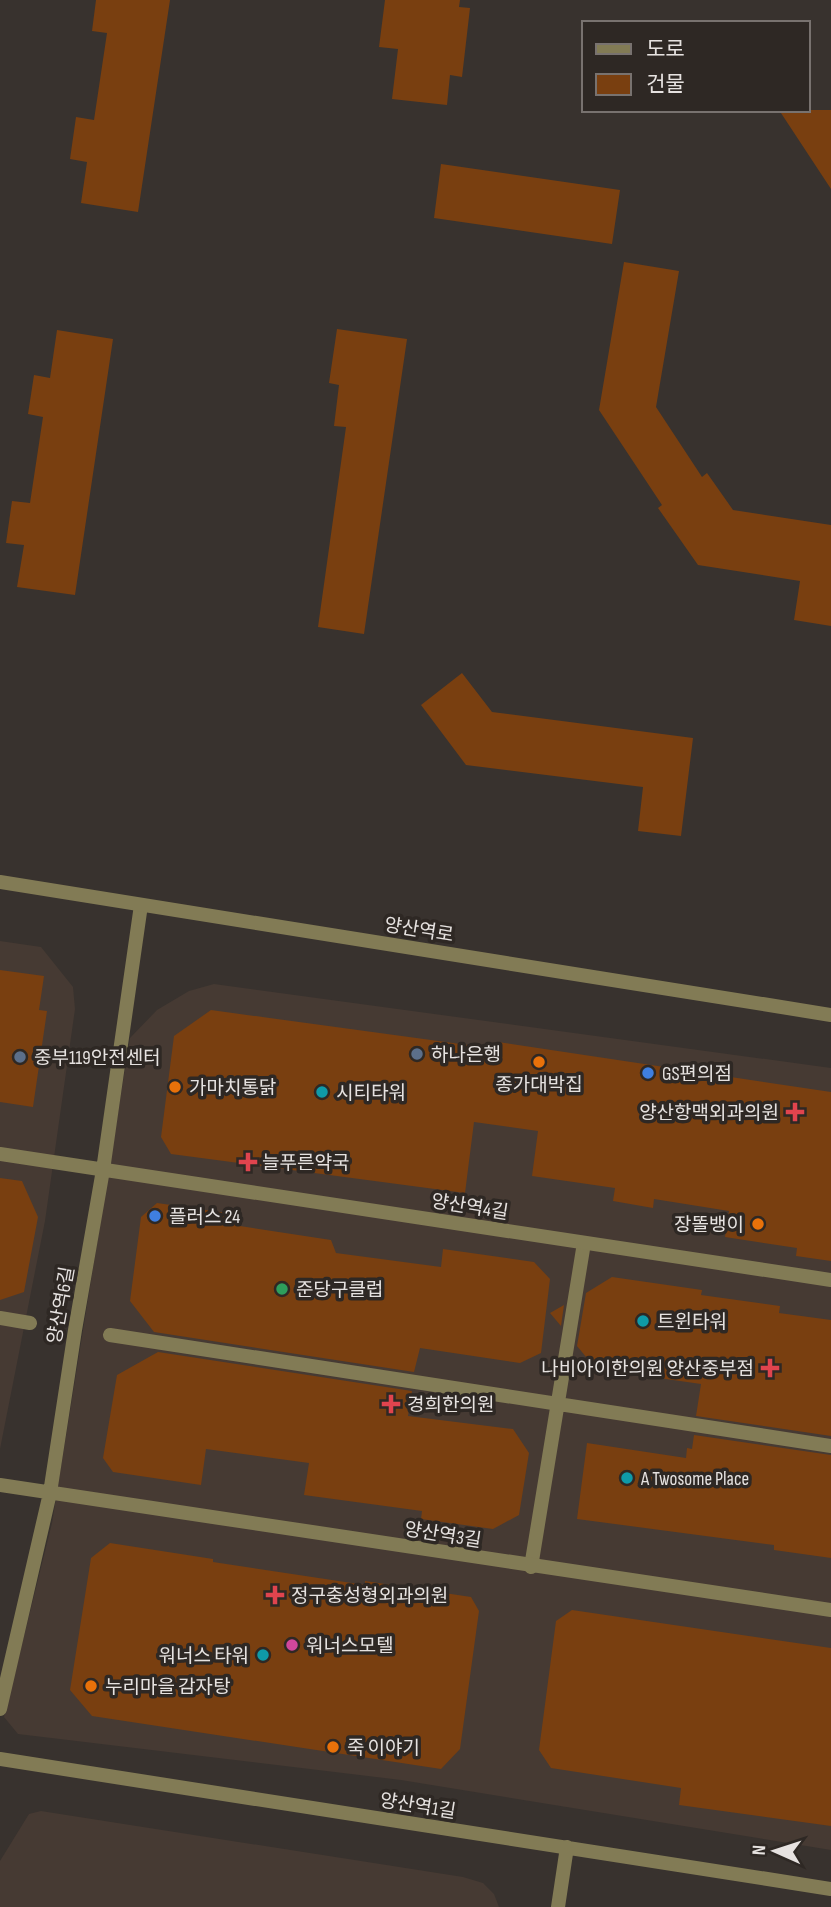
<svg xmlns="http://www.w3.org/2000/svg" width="831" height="1907" viewBox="0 0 831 1907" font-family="'Sofia Sans Condensed','Noto Sans KR',sans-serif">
  <rect width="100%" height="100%" fill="#38322e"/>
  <path fill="#463a33" d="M0,941L41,947L73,987L75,1009L45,1221L0,1449Z
    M214,984L831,1068V1850L401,1780L18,1734L4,1717L52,1523L130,1038L157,1010L189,991Z
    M41,1811L463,1877L483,1883L494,1894L499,1907H0V1861L29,1814Z"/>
  <path fill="#793f10" d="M96,0H170L138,212L81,203L87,162L70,159L76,117L94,120L107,33L92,31Z
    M385,0H460L459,7L470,8L462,77L450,75L447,105L392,99L398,49L379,47Z
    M779,110H831V189Z
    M441,164L620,190L612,244L434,218Z
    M624,262L679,271L656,407L702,477L707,473L733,510L831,525V626L794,620L800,581L698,565L658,508L662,505L599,410Z
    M337,329L407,339L364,634L318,627L346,427L334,426L339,385L329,383Z
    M57,330L113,339L75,595L17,587L24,545L6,543L12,501L30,503L43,417L28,414L34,375L50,378Z
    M462,673L492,712L693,738L681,836L638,831L643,787L466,765L421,705Z
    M0,970L44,976L39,1010L47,1011L33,1107L0,1102Z
    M211,1010L497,1049L498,1042L831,1092V1261L796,1256L797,1248L725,1237L729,1211L654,1199L653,1208L613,1201L615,1188L532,1176L538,1131L474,1122L465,1193L171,1154L161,1137L174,1036Z
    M0,1178L22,1181L38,1217L24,1292L0,1300Z
    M157,1203L241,1215L240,1226L331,1240L336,1253L441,1267L443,1249L534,1262L550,1279L541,1353L520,1363L420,1348L414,1372L154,1332L130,1301L141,1217Z
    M612,1277L702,1290L701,1295L780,1306L779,1313L831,1320V1436L696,1416L701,1384L596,1369L577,1346L586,1293Z
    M564,1305L561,1326L550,1313Z
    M158,1352L412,1391L408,1416L513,1429L529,1453L519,1515L493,1529L421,1519L422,1511L304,1495L309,1463L206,1449L201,1485L113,1472L103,1458L117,1375Z
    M694,1435L831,1455V1558L774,1550V1545L577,1519L587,1443L686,1458L687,1448L692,1449Z
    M110,1543L213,1559V1562L365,1585V1581L471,1597L479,1611L460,1749L441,1769L92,1716L70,1690L91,1558Z
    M572,1610L831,1648V1826L679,1805L681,1788L551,1768L539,1750L556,1621Z"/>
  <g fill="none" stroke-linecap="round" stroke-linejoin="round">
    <path stroke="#827b55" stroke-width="14" d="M0,1318L30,1323
      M110,1335L831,1446
      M531,1567L584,1243"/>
    <path stroke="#827b55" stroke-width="14" d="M0,1154L831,1280
      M0,1485L831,1610
      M0,1709L50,1493L75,1330L103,1170L141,905
      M0,1759L831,1889
      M558,1907L567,1847"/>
    <path stroke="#827b55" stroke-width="14" d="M0,882L831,1015"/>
  </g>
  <g fill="#5c6f8a" stroke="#2e2824" stroke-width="2.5">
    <circle cx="417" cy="1054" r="7"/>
    <circle cx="20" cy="1057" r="7"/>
  </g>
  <g fill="#e8710a" stroke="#2e2824" stroke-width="2.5">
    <circle cx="539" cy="1062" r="7"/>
    <circle cx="175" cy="1087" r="7"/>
    <circle cx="758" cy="1224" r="7"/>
    <circle cx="91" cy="1686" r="7"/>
    <circle cx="333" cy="1747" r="7"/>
  </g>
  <g fill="#3f7fe0" stroke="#2e2824" stroke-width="2.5">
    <circle cx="648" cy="1073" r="7"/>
    <circle cx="155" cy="1216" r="7"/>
  </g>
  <g fill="#0f9aa8" stroke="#2e2824" stroke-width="2.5">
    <circle cx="322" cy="1092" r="7"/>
    <circle cx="643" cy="1321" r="7"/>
    <circle cx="627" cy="1478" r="7"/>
    <circle cx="263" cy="1655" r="7"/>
  </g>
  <g fill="#e0444e" stroke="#2e2824" stroke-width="2.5">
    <path d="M791.5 1101.5h7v7h7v7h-7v7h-7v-7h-7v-7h7z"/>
    <path d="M244.5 1151.5h7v7h7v7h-7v7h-7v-7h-7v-7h7z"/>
    <path d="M766.5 1357.5h7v7h7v7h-7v7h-7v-7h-7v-7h7z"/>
    <path d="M387.5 1393.5h7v7h7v7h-7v7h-7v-7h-7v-7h7z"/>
    <path d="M271.5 1584.5h7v7h7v7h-7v7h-7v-7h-7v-7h7z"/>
  </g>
  <circle fill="#2e9e5b" stroke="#2e2824" stroke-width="2.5" cx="282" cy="1289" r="7"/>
  <circle fill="#d1479c" stroke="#2e2824" stroke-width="2.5" cx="292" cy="1645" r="7"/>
  <g text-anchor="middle" stroke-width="7" stroke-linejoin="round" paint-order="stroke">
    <g font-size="19" fill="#e6e2e0" stroke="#2e2824">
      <text transform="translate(419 929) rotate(9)" y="7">양산역로</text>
      <text transform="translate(470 1206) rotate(9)" y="7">양산역4길</text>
      <text transform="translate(60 1305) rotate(-80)" y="7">양산역6길</text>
      <text transform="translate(443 1534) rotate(9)" y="7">양산역3길</text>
      <text transform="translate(418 1805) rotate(9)" y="7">양산역1길</text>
    </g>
    <g font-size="19" fill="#e6e2e0" stroke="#2e2824" text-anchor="start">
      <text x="431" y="1061">하나은행</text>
      <text x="34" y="1064">중부119안전센터</text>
      <text x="662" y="1080">GS편의점</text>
      <text x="539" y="1091" text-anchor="middle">종가대박집</text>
      <text x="189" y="1094">가마치통닭</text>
      <text x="336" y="1099">시티타워</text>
      <text x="779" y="1119" text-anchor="end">양산항맥외과의원</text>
      <text x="262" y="1169">늘푸른약국</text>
      <text x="169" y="1223">플러스 24</text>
      <text x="744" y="1231" text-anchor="end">장똘뱅이</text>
      <text x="296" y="1296">준당구클럽</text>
      <text x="657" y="1328">트윈타워</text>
      <text x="754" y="1375" text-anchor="end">나비아이한의원 양산중부점</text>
      <text x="407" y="1411">경희한의원</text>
      <text x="641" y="1485">A Twosome Place</text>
      <text x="291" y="1602">정구충성형외과의원</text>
      <text x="306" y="1652">워너스모텔</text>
      <text x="249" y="1662" text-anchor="end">워너스 타워</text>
      <text x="105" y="1693">누리마을 감자탕</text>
      <text x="347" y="1754">죽 이야기</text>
    </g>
  </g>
  <rect x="582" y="21" width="228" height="91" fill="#2e2824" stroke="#78726f" stroke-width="2"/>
  <rect x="596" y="44" width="35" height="10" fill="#827b55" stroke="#78726f" stroke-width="2"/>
  <text x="646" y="56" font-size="21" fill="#e6e2e0">도로</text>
  <rect x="596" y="74" width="35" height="21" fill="#793f10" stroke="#78726f" stroke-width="2"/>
  <text x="646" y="91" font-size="21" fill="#e6e2e0">건물</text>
  <g transform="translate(775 1851) rotate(273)" stroke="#2e2824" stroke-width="5" paint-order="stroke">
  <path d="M0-5L12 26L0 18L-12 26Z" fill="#e6e2e0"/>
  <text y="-10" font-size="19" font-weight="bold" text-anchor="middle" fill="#e6e2e0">N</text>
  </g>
</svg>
